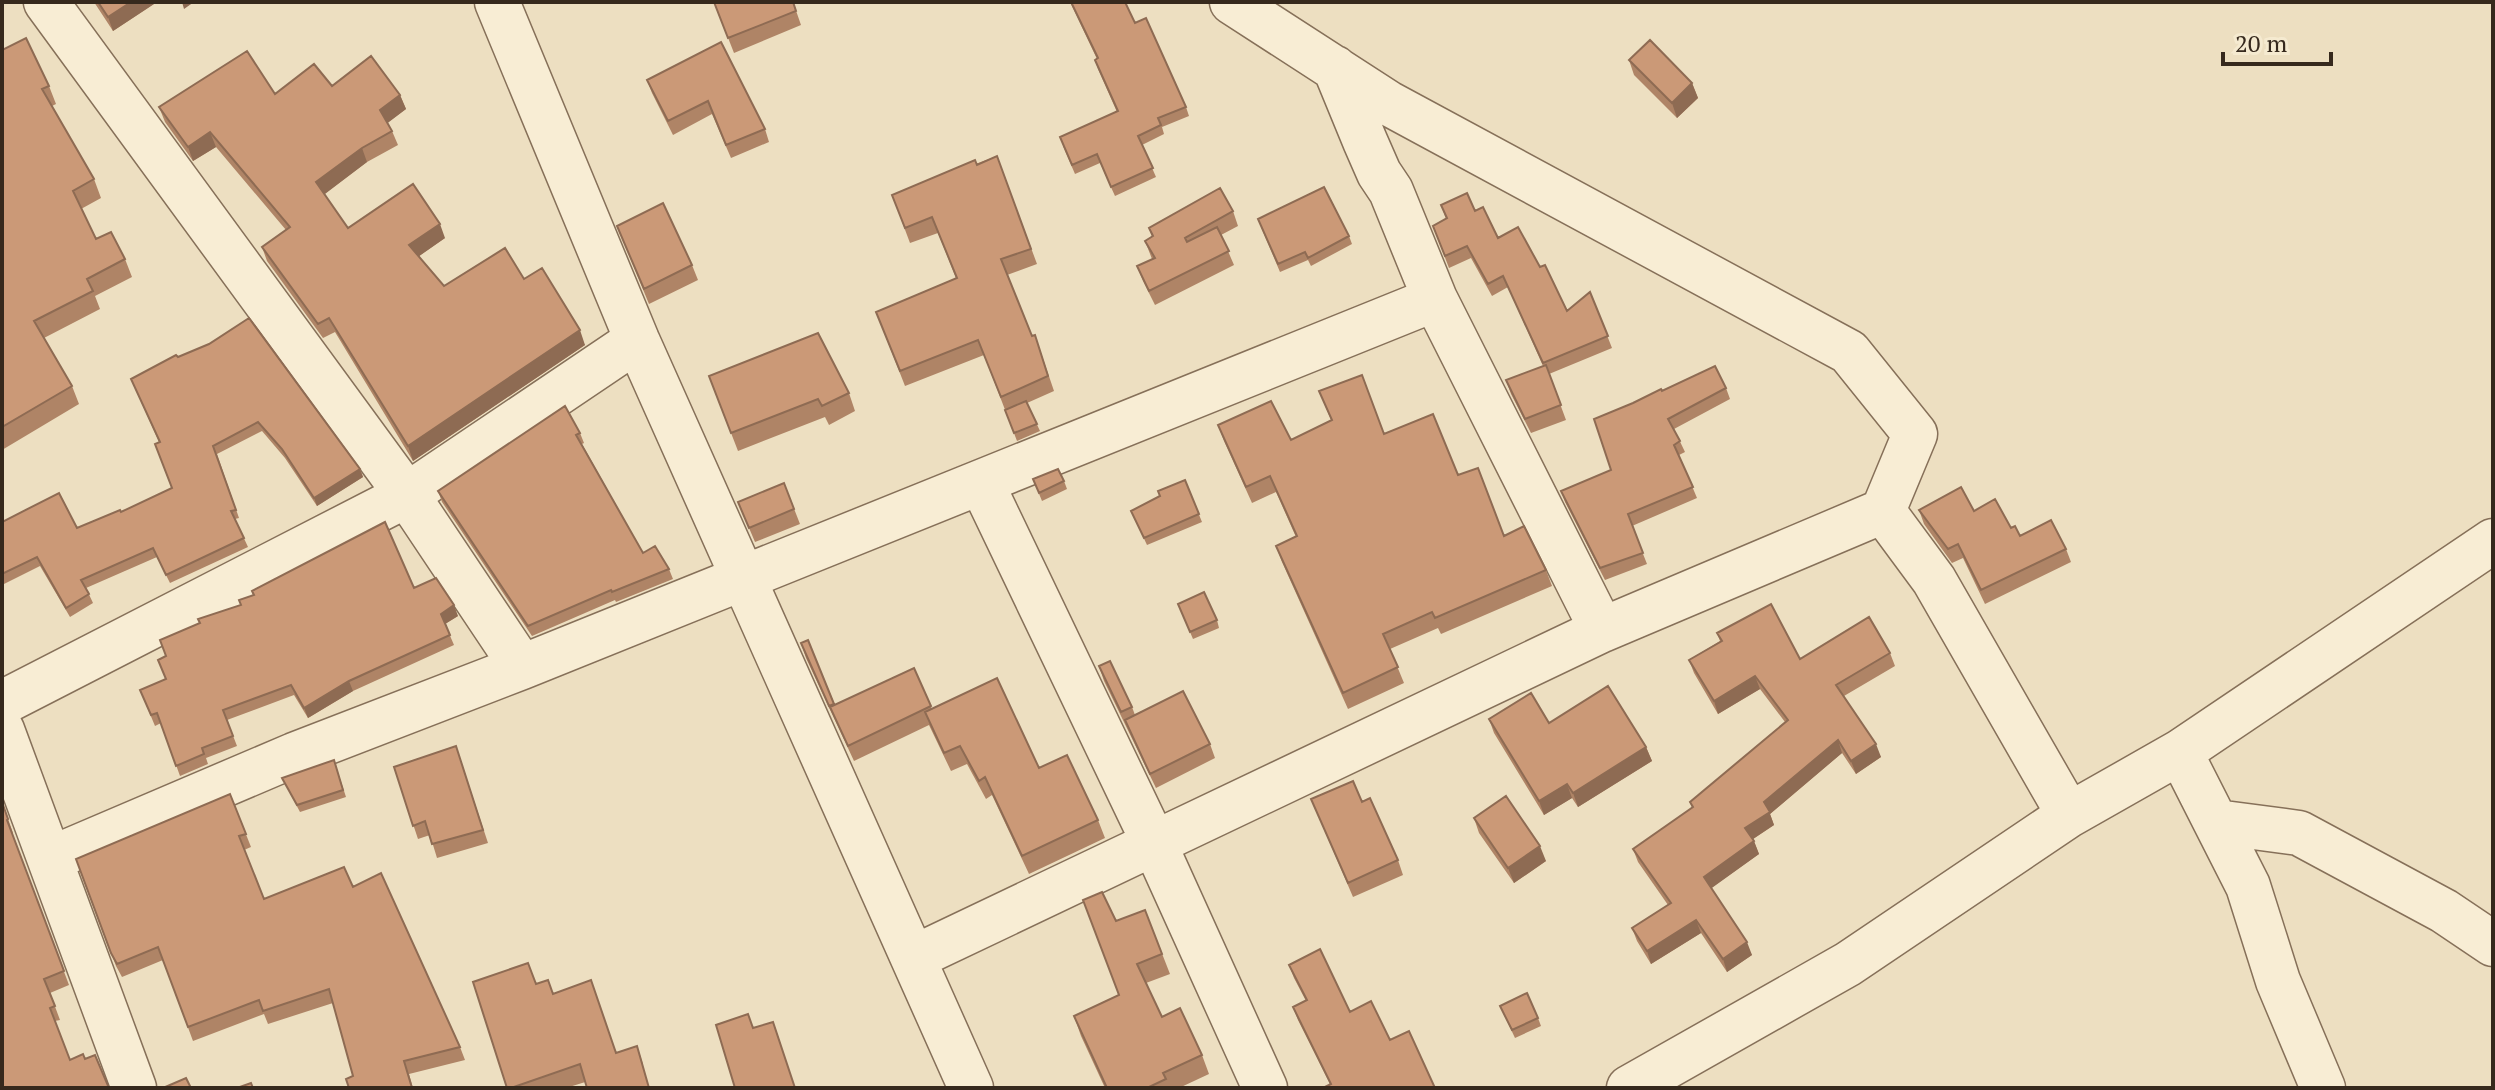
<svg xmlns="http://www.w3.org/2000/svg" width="2495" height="1090" viewBox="0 0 2495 1090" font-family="'PT Serif',serif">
  <rect width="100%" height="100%" fill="#eddfc1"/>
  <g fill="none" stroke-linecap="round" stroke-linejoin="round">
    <g stroke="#867059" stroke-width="47">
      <path id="minor" d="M46,2L407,495L522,667
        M497,2L637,340L971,1088
        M1335,68L1365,141L1379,173L1391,191L1435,299L1602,630
        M981,482L1154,843L1265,1088
        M1883,511L1934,580L2069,815
        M2,703L407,495L637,340
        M2,730L134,1088
        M2180,752L2248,886L2278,981L2323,1088
        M2216,822L2299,833L2444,911L2493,944
        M50,859L294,755L522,667L1435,299
        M913,958L1602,630L1883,511L1915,434L1849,352L1388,103L1232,2
        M1629,1088L1848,964L2069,815L2180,752L2493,541"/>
    </g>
    <use href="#minor" stroke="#f8edd4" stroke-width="44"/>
  </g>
  <path fill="#af8466" d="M94,2H157L113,31Z
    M714,2H793L801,25L734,53Z
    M1070,2H1125L1135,23L1186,107L1189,116L1162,127L1164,134L1142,145L1156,177L1115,196L1100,163L1075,174L1063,146L1117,112L1098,69L1095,60L1097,59Z
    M721,42L765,129L769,142L731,158L712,114L673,135L652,93L647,80Z
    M2,50L49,86L56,104L52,106L94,179L101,198L81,209L96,239L125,259L132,277L95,296L100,309L44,338L72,386L79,404L2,450Z
    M1629,60L1692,83L1698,98L1677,118L1634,75Z
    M275,94L400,95L406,109L387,123L392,131L398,145L367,162L324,194L348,228L445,238L419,256L444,286L524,279L585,345L413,461L335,332L323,338L267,261L262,247L286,230L216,147L193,161L165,122L159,107Z
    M997,156L1037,264L1007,275L1032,336L1035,335L1054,391L1027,403L1040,431L1017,441L984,355L905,386L876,312L956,278L938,233L910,243L892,195Z
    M1441,205L1475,211L1498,238L1540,267L1567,311L1590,292L1612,348L1549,374L1566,420L1531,433L1511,394L1506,380L1543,366L1508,287L1492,296L1471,258L1449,268L1433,226L1446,219Z
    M1233,211L1238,226L1221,235L1234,265L1155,305L1143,281L1137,266L1152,259L1145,241L1152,237L1149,228Z
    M617,226L692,265L698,280L649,304Z
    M1261,227L1349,236L1352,244L1311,266L1308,260L1280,272Z
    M178,357L360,469L363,477L317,506L285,458L262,431L217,454L239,518L235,519L248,547L170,583L157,557L86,588L93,603L70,617L40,566L2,585V522L77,528L121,512L172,488L159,442L131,379Z
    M709,376L849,393L855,411L829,425L825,417L738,451Z
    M1726,388L1730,399L1674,429L1685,452L1679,455L1697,498L1632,526L1647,564L1605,580L1565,502L1561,491L1611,470L1633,403L1662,391Z
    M1319,391L1384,434L1458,475L1504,536L1546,570L1552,586L1441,634L1438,628L1390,649L1404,683L1348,709L1282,562L1276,546L1296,537L1276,492L1252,503L1224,441L1218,425L1291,440L1331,420Z
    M580,433L584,443L582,444L643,553L669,569L673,579L616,602L615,600L532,636L442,502L438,491Z
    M1033,479L1064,481L1067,489L1042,501Z
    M1185,480L1202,522L1147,545L1131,511L1160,496Z
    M784,483L800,524L755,542L738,502Z
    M1919,510L1974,511L2011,528L2020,536L2066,549L2071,562L1985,604L1963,558L1952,563L1924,524Z
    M414,588L458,616L445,624L454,645L353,691L308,718L294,695L227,720L237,746L206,758L208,764L180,776L161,723L155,726L140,690L166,680V656L241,605L253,595L252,591Z
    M1178,604L1217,620L1219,628L1193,639Z
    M1717,633L1800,659L1890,653L1895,666L1844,696L1881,757L1856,774L1842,753L1770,814L1774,825L1753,839L1759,854L1711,888L1752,955L1727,972L1701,933L1651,964L1637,941L1632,928L1668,905L1638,862L1633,849L1692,808L1690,802L1785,722L1760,689L1718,714L1694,673L1689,660L1720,641Z
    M808,640L835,705L914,668L932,709L1039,768L1098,820L1105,838L1029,874L992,795L986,799L967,764L951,771L929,725L854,761L806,658L801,643Z
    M1099,666L1132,707L1135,715L1210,744L1215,758L1156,788L1104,681Z
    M1489,719L1549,723L1646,747L1652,761L1578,807L1572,798L1544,815L1494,733Z
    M456,746L488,843L437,858L430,835L418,839L394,767Z
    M334,760L346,797L300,812L282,778Z
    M230,794L251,847L244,850L264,899L353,887L460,1047L465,1060L409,1074L413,1088H349L353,1076L333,1003L268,1024L264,1014L193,1041L163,960L122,977L116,966L76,859Z
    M1311,799L1362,802L1398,860L1403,875L1353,897Z
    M2,802L13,833H12L69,985L50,993L60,1020L55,1021L70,1060L85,1059L106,1084L2,1088Z
    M1474,818L1546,861L1514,883L1479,833Z
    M1145,910L1170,974L1146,983L1162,1017L1202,1055L1209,1074L1179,1088H1105L1081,1036L1074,1016L1118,995L1116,921Z
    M1289,965L1350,1012L1390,1040L1330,1084L1298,1020L1293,1007L1306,1001L1294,978Z
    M536,984L553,994L617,1053L637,1046L643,1064L566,1088H507Z
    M1500,1006L1538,1018L1541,1026L1515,1038Z"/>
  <path fill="#8e6b53" d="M131,2H157L113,31L108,17Z
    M182,2H194L184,9Z
    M1692,83L1698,98L1677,118L1672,103Z
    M400,95L406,109L385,125L380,110Z
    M210,132L216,147L193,161L188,147Z
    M362,148L367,162L321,197L316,182Z
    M440,224L445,238L415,259L409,245Z
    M580,330L585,345L413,461L408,446Z
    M360,469L363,477L317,506L314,498Z
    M454,605L458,616L445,624L441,614Z
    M1755,676L1760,689L1718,714L1714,701Z
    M349,681L353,691L308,718L304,708Z
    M1838,740L1842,753L1770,814L1774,825L1750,841L1745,828L1764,802Z
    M1876,744L1881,757L1856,774L1851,761Z
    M1646,747L1652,761L1578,807L1573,793Z
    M1567,784L1572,798L1544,815L1539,801Z
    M1754,841L1759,854L1709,890L1704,877Z
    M1540,846L1546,861L1514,883L1508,868Z
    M1696,920L1701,933L1651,964L1647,951Z
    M1747,942L1752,955L1727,972L1723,959Z"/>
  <path fill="#cb9977" stroke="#8e6b53" stroke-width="2" d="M98,2H131L108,17Z
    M714,2H793L796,11L728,38Z
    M1071,2H1125L1135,23L1146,18L1186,107L1158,118L1161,125L1138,136L1153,168L1111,187L1097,154L1072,165L1060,137L1118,111L1095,60L1098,58Z
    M26,38L49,86L42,89L94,179L73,191L96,239L111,232L125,259L87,279L93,291L34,321L72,386L2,427V50Z
    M1650,40L1692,83L1672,103L1629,60Z
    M721,42L765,129L726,145L708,101L668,121L647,80Z
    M247,51L275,94L314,64L332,86L371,56L400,95L380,110L392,131L362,148L316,182L348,228L413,184L440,224L409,245L444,286L505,248L524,279L542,268L580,330L408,446L329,318L318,324L262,247L290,227L210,132L188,147L159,107Z
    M997,156L1031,249L1001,259L1032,336L1035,335L1048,376L1001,397L978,340L900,371L876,312L957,278L932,217L905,228L892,195L975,160L977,165Z
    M1324,187L1349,236L1308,258L1305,252L1278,264L1258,219Z
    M1220,188L1233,211L1185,238L1187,242L1217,227L1229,251L1149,291L1137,266L1155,258L1145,241L1153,236L1149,228Z
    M1467,193L1475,211L1483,207L1498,238L1518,227L1540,267L1545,265L1567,311L1590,292L1608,336L1543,363L1503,276L1488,284L1467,246L1445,256L1433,226L1447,218L1441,205Z
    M663,203L692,265L644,289L617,226Z
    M249,318L360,469L314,498L282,449L258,422L213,446L236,510L231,511L244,538L166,575L153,548L81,580L89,594L66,608L37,557L2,574V522L59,493L77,528L120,510L121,512L172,488L155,444L160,442L131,379L176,355L178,357L209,344Z
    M818,333L849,393L822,406L818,399L731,433L709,376Z
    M1546,365L1561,405L1525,419L1506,380Z
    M1715,366L1726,388L1668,419L1680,441L1674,445L1693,487L1628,514L1643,553L1600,568L1561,491L1611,470L1594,419L1633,403L1661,389L1662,391Z
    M1362,375L1384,434L1433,414L1458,475L1478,468L1504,536L1524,526L1546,570L1435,618L1432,612L1383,634L1398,667L1343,693L1276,546L1297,536L1270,476L1246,487L1218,425L1271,401L1291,440L1332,420L1319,391Z
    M1026,401L1037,424L1014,433L1005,410Z
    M565,406L580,433L576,435L643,553L655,546L669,569L612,592L611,590L528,626L438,491Z
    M1058,469L1064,481L1039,493L1033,479Z
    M1185,480L1199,514L1144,538L1131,511L1160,496L1158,491Z
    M784,483L794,509L749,528L738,502Z
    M1961,487L1974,511L1995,499L2011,528L2015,526L2020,536L2051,520L2066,549L1981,590L1958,544L1948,549L1919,510Z
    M385,522L414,588L436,578L454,605L441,614L450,635L349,681L304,708L291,685L223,710L233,736L202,748L204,754L176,766L157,713L151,715L140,690L166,679L158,660L166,656L160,640L200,623L198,619L241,605L239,600L254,595L252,591Z
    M1204,592L1217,620L1190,632L1178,604Z
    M1771,604L1800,659L1869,617L1890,653L1836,685L1876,744L1851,761L1838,740L1764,802L1770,812L1745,828L1754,841L1704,877L1747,942L1723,959L1696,920L1647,951L1632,928L1671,903L1633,849L1693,807L1690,802L1788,720L1755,676L1714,701L1689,660L1722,641L1717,633Z
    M808,640L834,704L829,706L801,643Z
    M1110,661L1132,707L1121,712L1099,666Z
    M914,668L931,706L848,746L830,707Z
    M997,678L1039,768L1067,755L1098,820L1022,856L985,777L979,781L960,746L944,753L925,712Z
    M1608,686L1646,747L1573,793L1567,784L1539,801L1489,719L1531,693L1549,723Z
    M1183,691L1210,744L1150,774L1125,720Z
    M456,746L483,830L432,844L425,821L413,826L394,767Z
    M334,760L343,790L297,805L282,778Z
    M1353,781L1362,802L1370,798L1398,860L1348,883L1311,799Z
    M230,794L246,834L239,836L264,899L344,867L353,887L381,873L460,1047L404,1061L412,1088H349L346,1079L353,1076L329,989L263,1011L259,1000L188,1027L158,947L117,964L111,953L76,859Z
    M1506,796L1540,846L1508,868L1474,818Z
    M2,802L8,819L7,820L64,971L44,979L55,1006L50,1008L70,1060L83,1054L85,1059L95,1055L109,1088H2Z
    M1102,892L1116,921L1145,910L1162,954L1137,964L1162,1017L1180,1008L1202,1055L1163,1073L1166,1079L1147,1088H1107L1074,1016L1119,995L1083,900Z
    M1320,949L1350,1012L1371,1001L1390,1040L1409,1031L1435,1088H1323L1331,1084L1293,1007L1307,1000L1289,965Z
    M528,963L536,984L548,980L553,994L591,980L616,1053L637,1046L649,1088H587L580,1064L511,1088H507L473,982Z
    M1527,993L1538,1018L1512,1030L1500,1006Z
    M748,1014L753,1028L773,1022L795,1088H735L716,1025Z
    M186,1078L191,1088H163Z
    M251,1083L253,1088H237Z"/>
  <rect width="2495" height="1090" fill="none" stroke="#36291d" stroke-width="8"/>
  <path d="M2223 52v12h108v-12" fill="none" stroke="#36291d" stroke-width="4"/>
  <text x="2235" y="52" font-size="24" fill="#36291d" stroke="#f5ead0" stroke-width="6" paint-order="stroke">20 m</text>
</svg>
